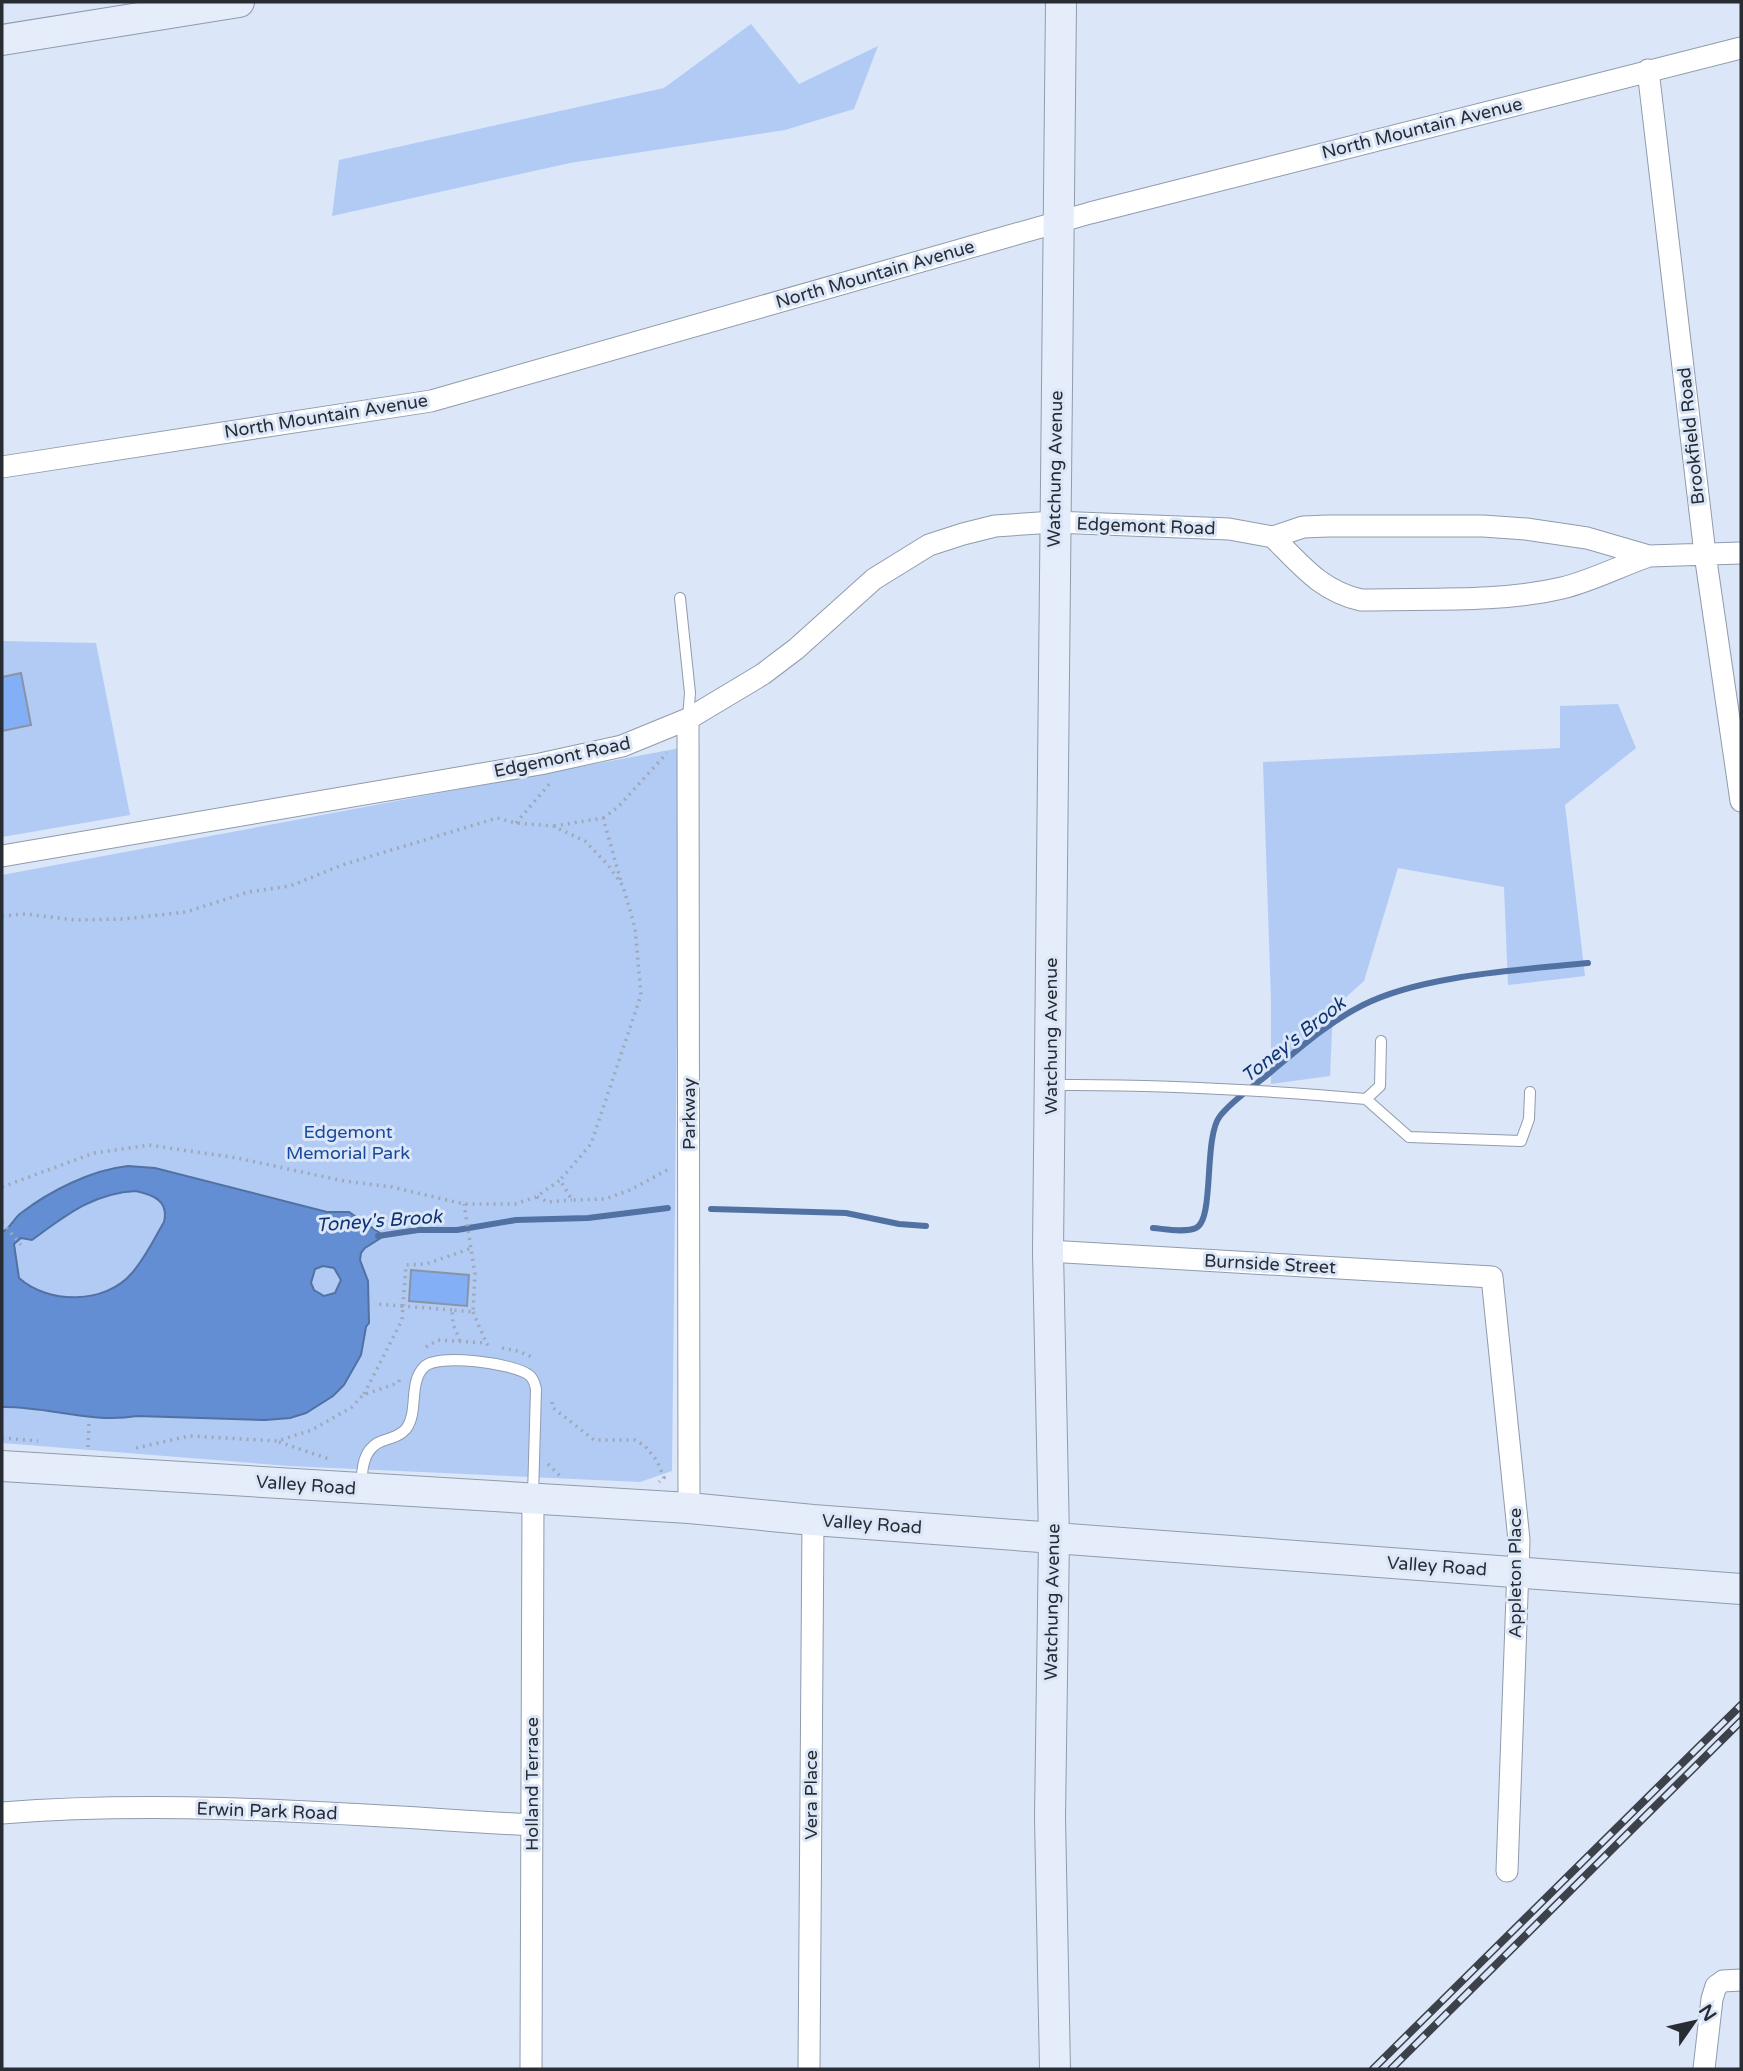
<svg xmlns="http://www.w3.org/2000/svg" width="1743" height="2071" viewBox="0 0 1743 2071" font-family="'Varela Round',sans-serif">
  <rect width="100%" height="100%" fill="#dbe6f8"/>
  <path fill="#b1cbf5" d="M751,24L799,84L878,46L854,109L785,130L570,163L332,216L339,160L664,88Z
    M2,641L96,643L130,815L2,837V731L31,725L21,674L2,677Z
    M1618,704L1636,748L1565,805L1585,976L1508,985L1504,887L1398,868L1364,981L1333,1009L1330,1076L1271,1084V1002L1263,762L1560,748V706Z
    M680,748L672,1471L640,1482L289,1466L2,1443V875Z"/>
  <path fill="#648ed3" stroke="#5271a3" stroke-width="2" fill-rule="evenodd" d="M128,1166L155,1168L327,1212H349L384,1236L365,1248L361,1253L360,1260L368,1281L369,1323L366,1327L361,1355L344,1385L333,1396L306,1413L290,1418L265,1420L137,1416C90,1424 48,1406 2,1407V1232C11,1228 13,1219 21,1213C50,1191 91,1170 128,1166ZM136,1191C154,1195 169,1201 164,1222C154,1239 145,1258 132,1273C105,1305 48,1304 19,1278L14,1244L21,1238L32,1240C65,1216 93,1193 136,1191ZM323,1266L334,1268L341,1280L335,1293L324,1296L314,1290L311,1283L315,1269Z"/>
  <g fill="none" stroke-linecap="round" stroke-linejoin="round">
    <path stroke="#5271a3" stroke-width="6" d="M711,1209L846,1213L899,1224L926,1226
      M1153,1228C1165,1229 1185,1233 1196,1228C1215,1219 1203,1138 1220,1116C1232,1100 1257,1084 1272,1071C1301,1047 1329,1022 1363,1005C1422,975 1521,970 1588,963
      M378,1236L418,1230H457L516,1220L588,1218L668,1208"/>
  </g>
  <path fill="#83aff6" stroke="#8a94a5" stroke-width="2" d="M21,673L31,725L2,731V677Z
    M411,1270L469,1275L467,1306L409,1301Z"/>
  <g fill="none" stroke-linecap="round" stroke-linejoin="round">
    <g stroke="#909bac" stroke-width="12">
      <path id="lane" d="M680,598L690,693L688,719
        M1053,1085C1158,1084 1262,1090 1366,1099L1380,1086L1381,1041
        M1366,1099L1409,1137L1521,1141L1529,1119L1530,1092
        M362,1487C361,1469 363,1448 382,1441C391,1438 400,1436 406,1429C419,1412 408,1383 424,1367C437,1353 513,1363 529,1375C533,1378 535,1384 536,1389L533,1496"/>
    </g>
    <g stroke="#909bac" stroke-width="23">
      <path id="street" d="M1648,70L1705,554L1741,801
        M2,467L431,401L1090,213L1741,48
        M1273,537C1301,565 1321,591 1361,600C1427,598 1497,603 1562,588C1591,581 1620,566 1649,556
        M688,719L689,1508
        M2,856L540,764L622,746L688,719L763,674L796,649L874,579L929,545L963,534L995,526L1054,522L1229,529L1273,537L1303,527L1328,526H1483L1526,529L1587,538L1649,556L1741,553
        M1048,1251L1492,1277L1519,1540L1507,1871
        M2,1813C178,1799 355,1815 532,1825
        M531,2069L533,1499
        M809,2069L813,1520
        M1704,2069L1712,1999L1716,1986L1723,1981L1741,1980"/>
    </g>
    <g stroke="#909bac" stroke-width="32">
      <path id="secondary" d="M2,40L239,2
        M2,1466L689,1508L813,1520L1741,1589
        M1055,2069L1050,1817L1054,1537L1048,1251L1061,2"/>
    </g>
    <path stroke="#9fa8b6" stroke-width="3.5" stroke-dasharray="2 5" stroke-linecap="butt" d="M603,818L618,807L667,753
      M516,823L551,782
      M554,826L603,818L621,881
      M2,916L25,914L76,920L123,919L186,912L248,892L290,886L342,865L497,818L516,823L553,826L585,841L608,865L623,886L635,928L641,995L591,1144L560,1180
      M2,1187L94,1153L149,1145L237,1158L344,1181L392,1187L464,1204H515L536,1197L560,1180L572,1200L605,1199L630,1190L669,1169
      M537,1197L548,1202L572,1200
      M2,1222L21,1245
      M452,1310L403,1306L406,1265L426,1264L472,1248
      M473,1312L486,1342
      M460,1341L453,1324L452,1310L473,1312L475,1274L464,1204
      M426,1347L438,1340L486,1343L491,1348
      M502,1348L518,1351L534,1358
      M364,1394L402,1320L403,1306L374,1304
      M552,1402V1407L594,1440H635L645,1446L657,1461L664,1478L659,1482
      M2,1438L38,1441
      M279,1442L332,1460
      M88,1447L89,1423
      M136,1448L189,1436L277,1441L312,1430L352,1407L363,1395L398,1383L400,1379
      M548,1464L560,1476"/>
    <use href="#lane" stroke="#fff" stroke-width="10"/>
    <use href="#street" stroke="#fff" stroke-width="21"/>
    <use href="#secondary" stroke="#e5edfa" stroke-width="30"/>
    <g stroke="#3d424a" stroke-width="8">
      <path id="rail" d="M1373,2069L1741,1705
        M1391,2069L1741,1721"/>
    </g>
    <use href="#rail" stroke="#dbe6f8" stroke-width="5" stroke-dasharray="16" stroke-linecap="butt"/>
  </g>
  <g text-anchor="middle" stroke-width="6" stroke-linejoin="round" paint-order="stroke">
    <g font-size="18" fill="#282c33" stroke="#dbe6f8">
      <text transform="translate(1422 128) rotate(-14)" y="6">North Mountain Avenue</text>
      <text transform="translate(875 274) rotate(-16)" y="6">North Mountain Avenue</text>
      <text transform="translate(326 416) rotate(-9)" y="6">North Mountain Avenue</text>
      <text transform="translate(1691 436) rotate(-96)" y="6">Brookfield Road</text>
      <text transform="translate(1055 469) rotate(-89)" y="6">Watchung Avenue</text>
      <text transform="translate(1146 526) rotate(2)" y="6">Edgemont Road</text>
      <text transform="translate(562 757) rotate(-12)" y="6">Edgemont Road</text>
      <text transform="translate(1051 1036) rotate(-90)" y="6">Watchung Avenue</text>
      <text transform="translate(689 1114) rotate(-90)" y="6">Parkway</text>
      <text transform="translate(1270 1264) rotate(3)" y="6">Burnside Street</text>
      <text transform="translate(306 1485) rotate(4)" y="6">Valley Road</text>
      <text transform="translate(872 1524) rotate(4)" y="6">Valley Road</text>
      <text transform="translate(1437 1566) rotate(4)" y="6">Valley Road</text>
      <text transform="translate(1515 1573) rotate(-90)" y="6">Appleton Place</text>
      <text transform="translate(1052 1602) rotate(-89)" y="6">Watchung Avenue</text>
      <text transform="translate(532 1784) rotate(-90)" y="6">Holland Terrace</text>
      <text transform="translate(811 1795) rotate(-90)" y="6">Vera Place</text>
      <text transform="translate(267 1811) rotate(2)" y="6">Erwin Park Road</text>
    </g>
    <g font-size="18" fill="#184a9c" stroke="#dbe6f8">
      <text x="348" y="1138">Edgemont<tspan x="348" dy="21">Memorial Park</tspan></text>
    </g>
    <g font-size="19" font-style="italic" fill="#0d3371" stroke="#dbe6f8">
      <text transform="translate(1293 1039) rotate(-38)" y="7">Toney's Brook</text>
      <text transform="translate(379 1220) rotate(-4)" y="7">Toney's Brook</text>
    </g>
  </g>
  <rect width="1743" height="2071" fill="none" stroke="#282c33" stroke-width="7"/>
  <g transform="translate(1694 2022) rotate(56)" stroke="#dbe6f8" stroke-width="5" paint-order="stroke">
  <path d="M0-5L12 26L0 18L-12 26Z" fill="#282c33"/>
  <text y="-10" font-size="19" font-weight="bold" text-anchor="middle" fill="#282c33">N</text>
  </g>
</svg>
